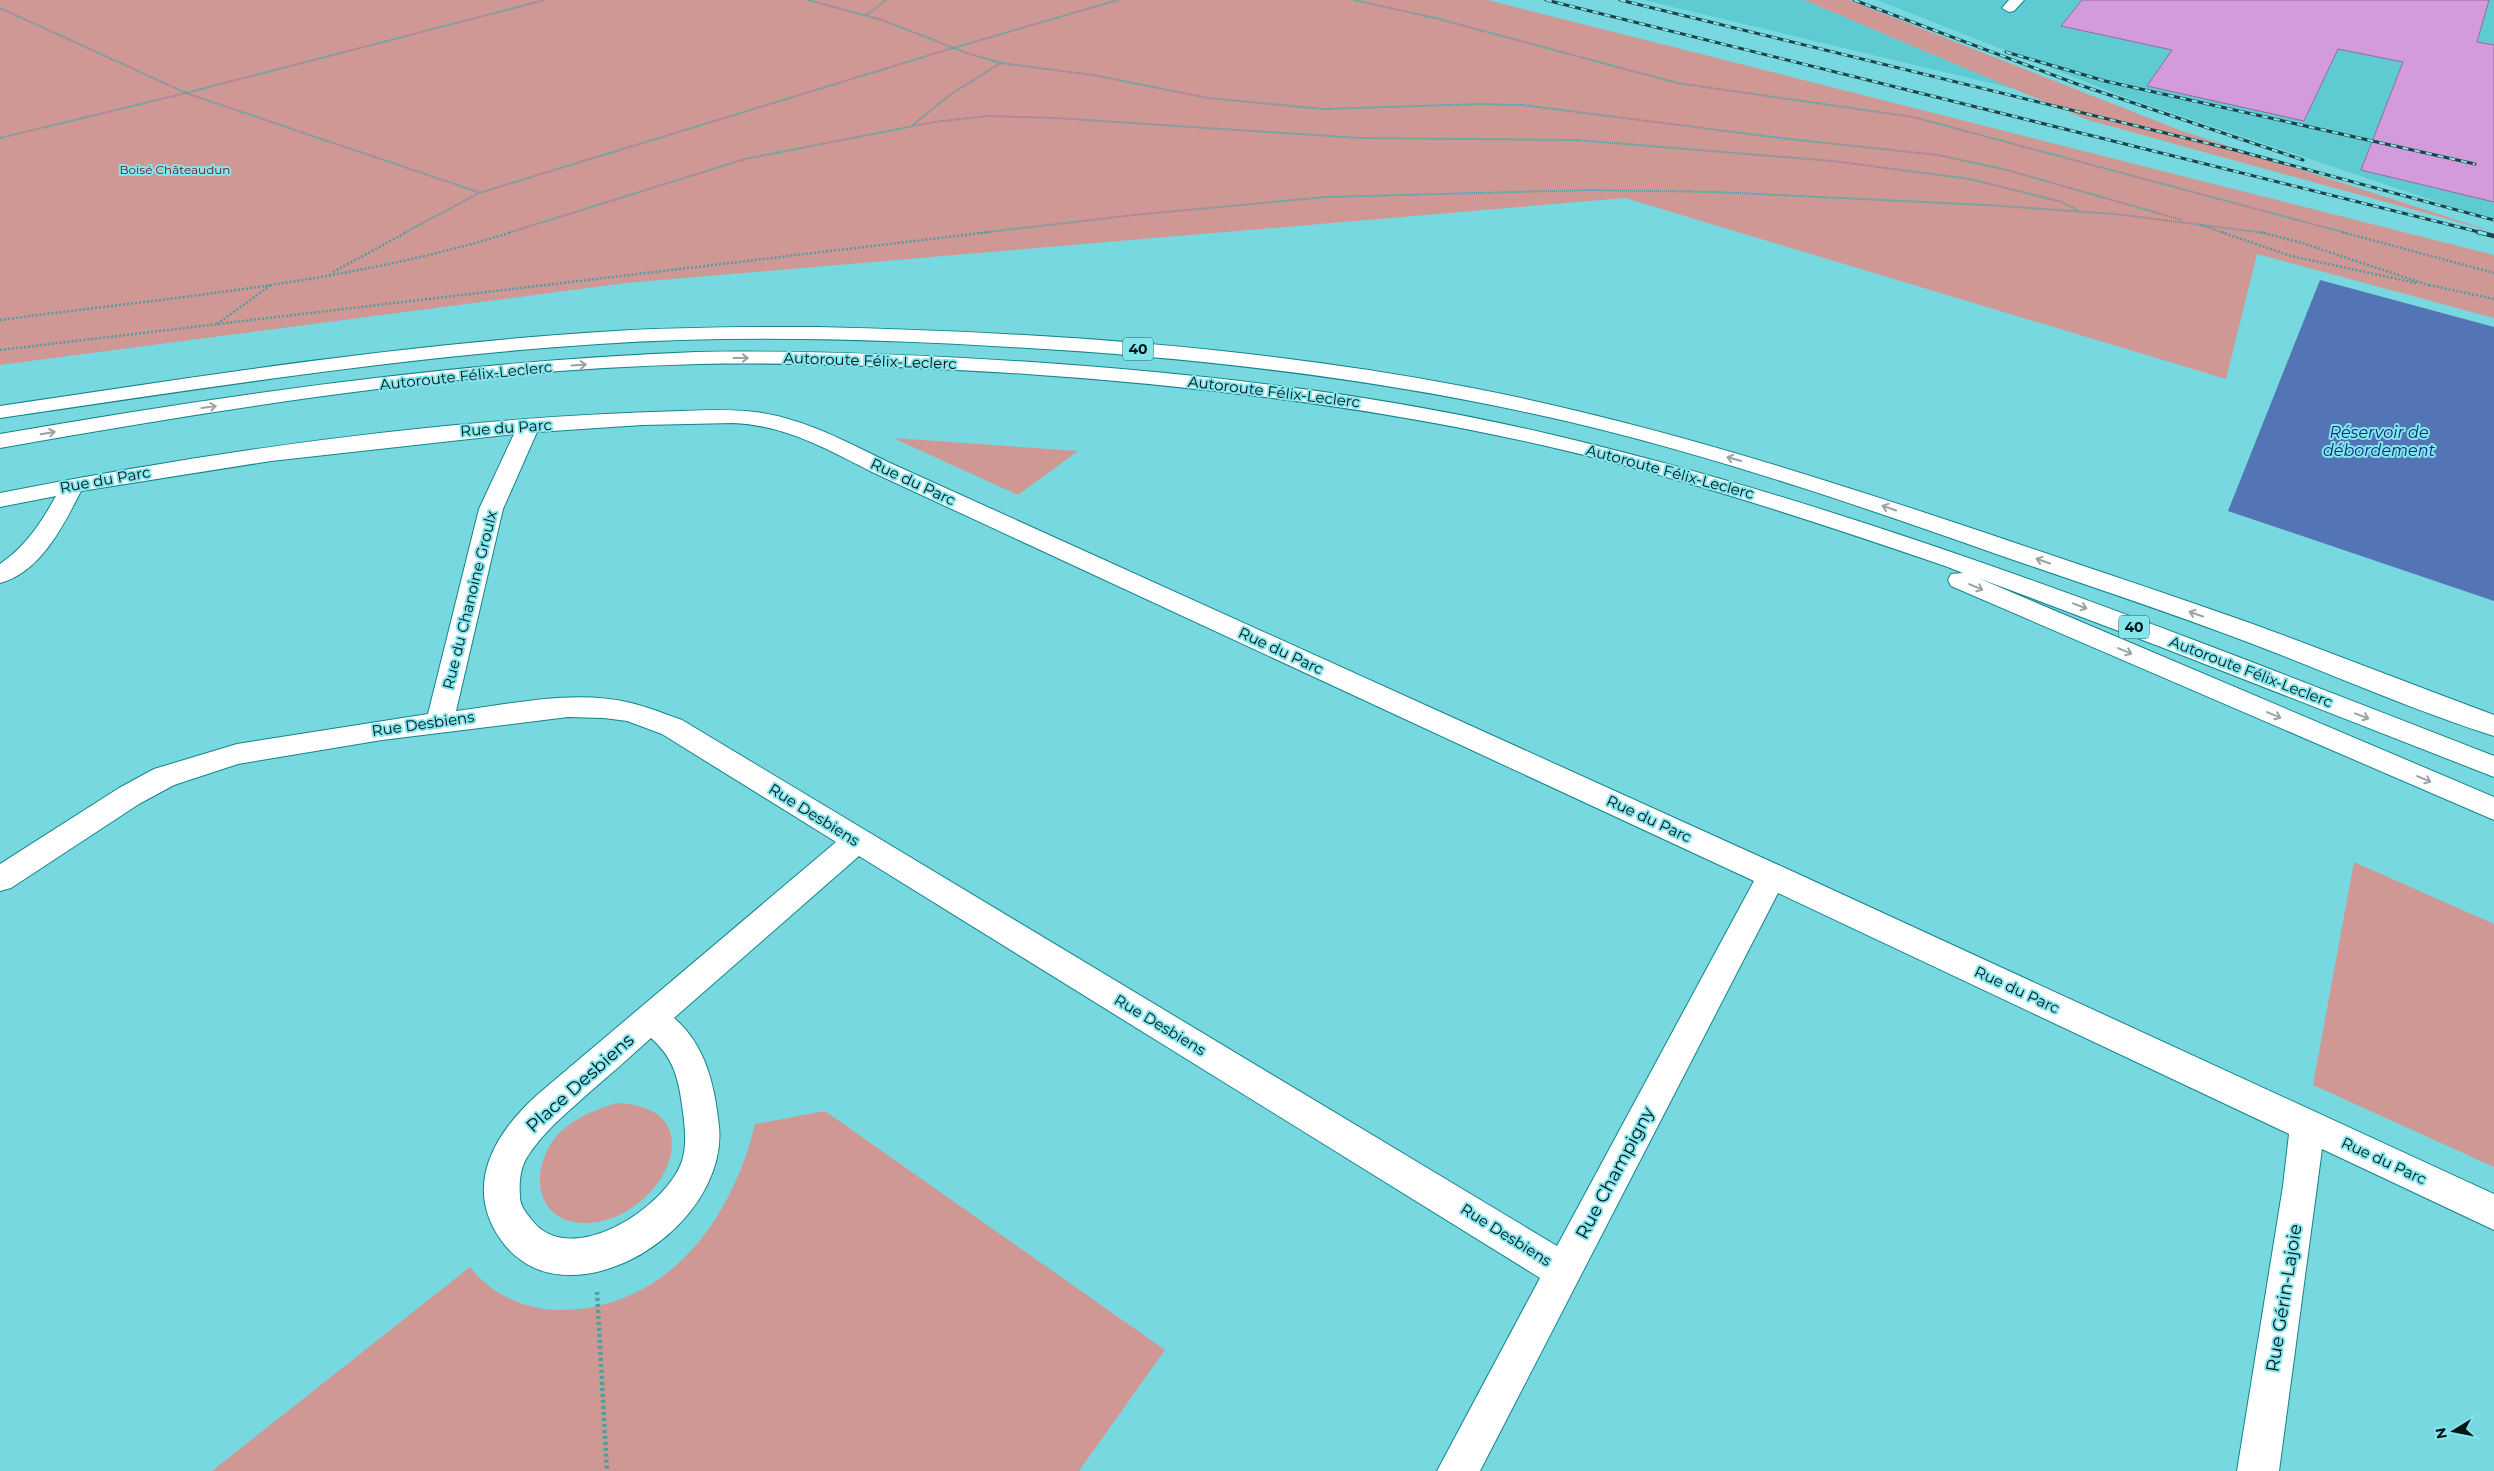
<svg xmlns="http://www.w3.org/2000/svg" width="2494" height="1471" viewBox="0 0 2494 1471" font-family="Montserrat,sans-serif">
  <rect width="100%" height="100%" fill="#78d8e0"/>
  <path fill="#5ecbd3" d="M1644,0H1804L2015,89Z
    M1877,0H2494V221L2119,95Z"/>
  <path fill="#d09895" d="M0,0H1488L2494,255V318L2257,254L2226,379L1625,198L626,283L0,365Z
    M1804,0H1849L2182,131L2494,232L2088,120Z
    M893,438L1078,451L1018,495Z
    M2354,862L2494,924V1167L2313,1085Z
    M617,1103C721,1107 659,1225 583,1223C534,1221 530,1170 555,1138C571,1119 594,1110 617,1103Z
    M825,1111L1165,1350L1079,1471H212L470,1267C491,1294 525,1310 559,1310C667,1310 732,1220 755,1124Z"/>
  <path fill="#5375b5" d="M2320,280L2494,327V601L2228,511Z"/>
  <path fill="#d39bdb" stroke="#976a9d" d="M2082,0H2489L2477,42L2494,45V202L2361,170L2403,62L2338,49L2304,121L2147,86L2172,50L2061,26Z"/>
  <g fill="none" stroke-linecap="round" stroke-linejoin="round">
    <g stroke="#12848c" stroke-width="2">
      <path id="minor" d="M2009,0H2024L2014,11L2009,12L2002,8Z
        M681,411C706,410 731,409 755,412C803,418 845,441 888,462L1783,867L2494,1194V1230L2322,1149L2279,1471H2237L2283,1186L2289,1134L1778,893L1480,1471H1437L1540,1278L859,856L674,1018C706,1045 715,1087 719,1126C727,1207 628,1289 550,1273C530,1269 512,1256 501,1240C463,1186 494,1134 537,1095L836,842L662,734L627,721L604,718L568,717L382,740L238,764L174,785L139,804L11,888L0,891V864L119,788L154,769L237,744L428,714L479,509L514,434L271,461L81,491C63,526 41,572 0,583V564C26,546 41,523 56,496L0,507V493C224,449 453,417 681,411ZM733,423C785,425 827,449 872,472L1754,881L1557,1246L682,720C665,714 648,707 631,703C575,689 512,704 456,711L503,509L537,432L642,425ZM651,1038C675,1059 679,1081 683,1112C685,1128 687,1146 682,1161C666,1208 569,1271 531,1219C525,1211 520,1206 520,1196C519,1184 520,1170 526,1159C542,1132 568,1112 591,1091C611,1074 631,1056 651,1038Z"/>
    </g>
    <g stroke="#12848c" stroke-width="2">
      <path id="highway" d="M817,327C1035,332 1253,346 1467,387C1644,421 1816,476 1986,533C2074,563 2162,592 2250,623C2332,653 2413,685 2494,715V736C2409,709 2325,671 2242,640C2162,610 2080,583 1999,555C1866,508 1732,462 1595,428C1403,381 1207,358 1010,347C873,339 736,335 599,344C398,357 199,389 0,418V406C199,376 398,345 599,332C671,327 744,327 817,327Z
        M696,352C808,350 920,355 1032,362C1206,374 1379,394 1549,434C1874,510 2184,636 2494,756V777L2161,647L1978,578L2494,797V820L1951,586L1948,580L1951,574L1963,573L1945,566C1813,521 1681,477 1546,446C1375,407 1201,386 1026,374C917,367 808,362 699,364C464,370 231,407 0,448V434C231,394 462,361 696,352Z"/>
    </g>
    <path stroke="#539ba1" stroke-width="2" stroke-dasharray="1 1" stroke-linecap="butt" d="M808,0L882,20L967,53L1001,63L1093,75L1208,98L1324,109L1479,104L1522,105L1789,139L1938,155L2007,170L2182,220
      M1354,0L1435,18L1677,83L1913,117L2346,233
      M0,8L186,93L478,192
      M867,15L886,0
      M913,125L951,94L1001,63
      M0,138L186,93L545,0
      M2200,225L2225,233
      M404,233L479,193L953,48L1118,0
      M508,233L745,159L934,122L988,116L1056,118L1359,138L1576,140L1833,161L1970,179L2062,202L2079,211
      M980,233L1134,215L1326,197L1590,190L1716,192L1986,205L2115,214L2265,233"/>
    <path stroke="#539ba1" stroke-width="2.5" stroke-dasharray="2 2" stroke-linecap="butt" d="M2221,232L2291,256L2416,283
      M2260,232L2299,242L2431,286
      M2342,232L2494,273
      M333,272L407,232
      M2429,285L2494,299
      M0,320C171,297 347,284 512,232
      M217,324L271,285
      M0,350L990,232"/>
    <path stroke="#539ba1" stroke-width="4.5" stroke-dasharray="3 3" stroke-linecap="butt" d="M597,1292L607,1471"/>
    <use href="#minor" fill="#fff" fill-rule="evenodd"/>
    <use href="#highway" fill="#fff" fill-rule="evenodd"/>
    <g stroke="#1d4346" stroke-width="3">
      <path id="rail-far1" d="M1546,0L2483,233
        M1620,0L2235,150L2494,220
        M1854,0L2077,84L2303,160
        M2006,52L2105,81L2475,164"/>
    </g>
    <g stroke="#1d4346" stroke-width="4.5">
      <path id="rail" d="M2478,232L2494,236"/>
    </g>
    <use href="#rail-far1" stroke="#85e5ed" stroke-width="2" stroke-dasharray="6" stroke-linecap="butt"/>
    <use href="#rail" stroke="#85e5ed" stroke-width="3" stroke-dasharray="9" stroke-linecap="butt"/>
  </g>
  <defs><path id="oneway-shaft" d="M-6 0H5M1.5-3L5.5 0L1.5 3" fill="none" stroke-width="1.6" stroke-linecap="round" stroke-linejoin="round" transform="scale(1.25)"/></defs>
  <g stroke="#9aa2a2">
    <use href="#oneway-shaft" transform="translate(741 358)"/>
    <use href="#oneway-shaft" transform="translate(579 365) rotate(-4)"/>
    <use href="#oneway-shaft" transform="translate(209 407) rotate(-8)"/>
    <use href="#oneway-shaft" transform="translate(48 433) rotate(-9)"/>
    <use href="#oneway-shaft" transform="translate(1734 459) rotate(-164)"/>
    <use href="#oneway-shaft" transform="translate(1889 508) rotate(-161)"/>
    <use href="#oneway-shaft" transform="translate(2043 561) rotate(-161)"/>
    <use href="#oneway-shaft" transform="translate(1976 587) rotate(23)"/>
    <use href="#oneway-shaft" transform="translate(2080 606) rotate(21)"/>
    <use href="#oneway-shaft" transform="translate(2196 614) rotate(-161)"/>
    <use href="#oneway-shaft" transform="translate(2125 651) rotate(23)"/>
    <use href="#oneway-shaft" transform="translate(2274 715) rotate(23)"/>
    <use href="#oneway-shaft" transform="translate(2362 716) rotate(21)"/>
    <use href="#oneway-shaft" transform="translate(2424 779) rotate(23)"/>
  </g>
  <g text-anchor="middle" stroke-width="4" stroke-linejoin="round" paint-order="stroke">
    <g font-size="12" fill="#760c19" stroke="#85e5ed">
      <text x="175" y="174">Boisé Châteaudun</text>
    </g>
    <g fill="#85e5ed" stroke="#295457" stroke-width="1">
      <rect x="1123" y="337.5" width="30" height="23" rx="4"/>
      <rect x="2119" y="615.5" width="30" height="23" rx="4"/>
    </g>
    <g font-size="14" font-weight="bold" fill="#021617">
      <text x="1138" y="354">40</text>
      <text x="2134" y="632">40</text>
    </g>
    <g font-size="15" fill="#021617" stroke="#85e5ed">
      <text transform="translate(870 361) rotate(2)" y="5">Autoroute Félix-Leclerc</text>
      <text transform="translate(466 376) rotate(-6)" y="5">Autoroute Félix-Leclerc</text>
      <text transform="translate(1274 392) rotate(7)" y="5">Autoroute Félix-Leclerc</text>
      <text transform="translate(506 428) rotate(-4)" y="5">Rue du Parc</text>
      <text transform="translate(1670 472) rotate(15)" y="5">Autoroute Félix-Leclerc</text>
      <text transform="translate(105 480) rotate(-10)" y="5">Rue du Parc</text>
      <text transform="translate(913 482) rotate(25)" y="5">Rue du Parc</text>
      <text transform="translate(470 600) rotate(-76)" y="5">Rue du Chanoine Groulx</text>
      <text transform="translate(1281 651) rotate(25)" y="5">Rue du Parc</text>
      <text transform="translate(2251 672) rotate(21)" y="5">Autoroute Félix-Leclerc</text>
      <text transform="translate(423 724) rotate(-8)" y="5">Rue Desbiens</text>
      <text transform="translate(814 815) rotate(32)" y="5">Rue Desbiens</text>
      <text transform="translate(1649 819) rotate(25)" y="5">Rue du Parc</text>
      <text transform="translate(2017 990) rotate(25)" y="5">Rue du Parc</text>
      <text transform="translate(1160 1025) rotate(31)" y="5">Rue Desbiens</text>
      <text transform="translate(2384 1161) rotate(25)" y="5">Rue du Parc</text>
      <text transform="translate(1506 1235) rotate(32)" y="5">Rue Desbiens</text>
    </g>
    <g font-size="16" font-style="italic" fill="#062b77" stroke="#85e5ed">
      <text x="2379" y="438">Réservoir de<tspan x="2379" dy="18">débordement</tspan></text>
    </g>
    <g font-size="18" fill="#021617" stroke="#85e5ed">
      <text transform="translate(580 1083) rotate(-42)" y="6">Place Desbiens</text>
      <text transform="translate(1615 1173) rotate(-62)" y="6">Rue Champigny</text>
      <text transform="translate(2284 1298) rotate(-81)" y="6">Rue Gérin-Lajoie</text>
    </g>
  </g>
  <g transform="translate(2454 1431) rotate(260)" stroke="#85e5ed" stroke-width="4" paint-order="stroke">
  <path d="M0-4L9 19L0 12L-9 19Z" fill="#021617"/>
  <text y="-8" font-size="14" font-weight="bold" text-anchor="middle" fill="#021617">N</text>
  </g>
</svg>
